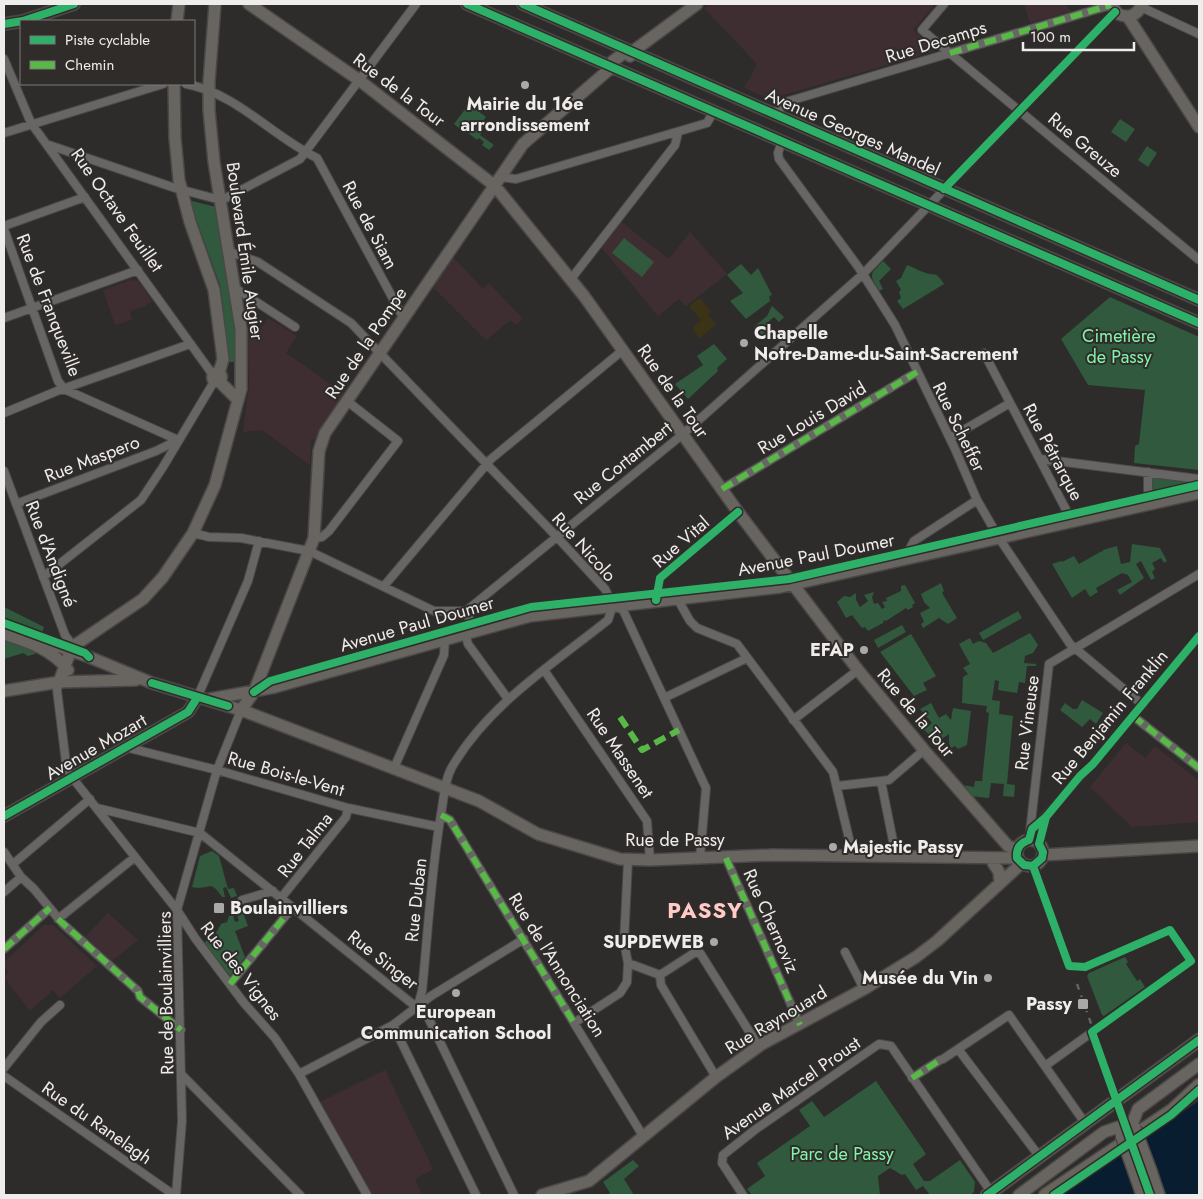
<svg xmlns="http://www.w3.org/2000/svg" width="1203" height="1199" viewBox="0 0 1203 1199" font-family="Jost,sans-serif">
  <rect width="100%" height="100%" fill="#2e2c2b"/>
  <path fill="#3e2e32" d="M710,4H935L913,30L933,47L932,52L770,99L744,88L757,64L704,8Z
    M1024,4H1064L1072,11L1030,23Z
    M620,221L669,259L690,232L727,274L686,306L679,299L658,316L601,247Z
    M453,257L483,289L489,283L523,319L515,325L511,320L486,340L433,287Z
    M131,280L138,281L152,301L145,306L130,311L132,320L115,325L103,290Z
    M268,318L297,336L286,353L345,394L314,440L311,438L310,465L265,432L260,430L243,432L249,385L247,327L257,334Z
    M1126,743L1145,758L1155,746L1199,781V822L1132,827L1090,787Z
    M108,913L138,940L112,961L85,937Z
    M44,925H53L97,966L60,998L53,990L30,1011L4,977L9,972L4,966V962Z
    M385,1070L433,1169L415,1179L422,1195H373L362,1180L320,1102Z"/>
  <path fill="#30593d" d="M469,104L486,117L477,128L482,132L480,135L494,145L489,150L482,145L484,142L479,138L477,140L467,132L468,130L463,126L460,129L454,124Z
    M1120,119L1135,129L1126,142L1111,132Z
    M1147,146L1157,153L1148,167L1138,160Z
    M192,201L216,207L235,317L238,362H229L220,285L191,205Z
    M624,238L654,262L642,277L612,253Z
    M883,261L891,269L879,281L883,289L879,291C869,274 869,275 883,261Z
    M741,264L751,275L758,268L772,295L769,296L770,301L746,319L730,301L743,293L727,275Z
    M907,265C913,267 919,271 926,273C935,276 936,271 944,284L903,309L897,301L901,298L899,292L901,290L896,281L901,278Z
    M1110,297L1199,337V470L1134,463L1135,446L1139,444L1145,390L1088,385L1061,339Z
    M772,306L784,317L779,322L774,317L768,322L772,329L763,337L754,327L767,316Z
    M714,344L727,359L717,368L718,371L688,399L675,384L703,365L697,356Z
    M1151,476L1197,481V483L1152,494Z
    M1132,544L1160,548L1167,561L1164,563L1161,558L1152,563L1155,569L1152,572L1155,578L1151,580L1141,561L1136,564L1144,578L1120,595L1117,590L1132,582L1128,575L1122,573L1096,588L1098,592L1090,597L1085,589L1072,598L1052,564L1061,561L1062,562L1074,556L1079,564L1102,551L1103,552V550L1117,546L1121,564L1130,562Z
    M941,583L944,591L942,593L957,618L948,624L939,618L923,628L921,624L924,622L920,613L930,608L924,602L921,594Z
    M905,585L915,603L912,605L913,607L908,610L906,608L886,621L884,620L883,623L868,631L865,627L862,628L852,615L846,618L837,602L844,596L850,597L856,593V600L860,607L868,601L864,595L874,592L872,597L874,604L878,603L882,609L885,607L882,602L887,601L886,598L901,591V586Z
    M4,607L44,627L35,654L28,656L23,653L4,659Z
    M1018,611L1022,618L983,640L979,633Z
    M902,625L906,632L878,648L874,640Z
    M1030,633L1038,645L1033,653L1025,656L1024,663L1036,664V666H1027L1025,683L1019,682L1017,693L998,690L999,681L995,680L992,700L1000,701L999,714L1013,716L1007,784L1015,785L1014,797L1003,796L1004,784L991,783L989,798L969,796L962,785L974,787L975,781H982L989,713L986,712L987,706L962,703L963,677L968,674L963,668L970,664L959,644L970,638L973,644L979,641L986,643L993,653Z
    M911,634L936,676L923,683L927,690L914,696L880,652Z
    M1082,700L1103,713L1096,724L1090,719L1082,727L1060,710L1065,703L1073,709H1077Z
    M931,703L939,718L946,714L951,720L953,708L971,711L967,745L958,749L955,746L951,748L949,743V734L939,741H936L924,730L932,723L920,709Z
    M212,851L219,856L228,889L234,888L237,896L231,898L226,887L223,888L225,897H222C209,878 211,891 192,887L200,856Z
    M241,907L248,926L235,931L245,957L230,976L204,943L216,933L221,924L227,922L229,916L233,915L235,922L239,921L235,909Z
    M1125,957L1128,962L1126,964L1137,981L1140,979L1145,987L1104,1016L1102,1015L1087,976L1089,973Z
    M876,1081L926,1154L913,1164L924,1181H930L960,1160L975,1182L974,1192L970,1195H930L923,1186L916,1190L905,1174L902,1175L890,1168L878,1176L880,1195H752L747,1189L765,1176L757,1163L810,1126L799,1110L812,1101L824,1117Z
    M633,1160L639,1166L624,1179L634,1195H608L610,1193L603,1182Z"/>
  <path fill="#3a3316" d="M700,298L711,312L708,315L716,324L699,339L693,329L694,326L701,320L689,306Z"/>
  <path fill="#081d2f" d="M1199,1101V1195H1060Z"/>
  <path fill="#2e2c2b" d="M1143,1136L1164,1195H1136L1120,1151Z"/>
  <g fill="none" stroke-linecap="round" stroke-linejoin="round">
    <path stroke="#4b4948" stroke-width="8" stroke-dasharray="8 4" stroke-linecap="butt" d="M1092,1032L1112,1085"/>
    <g stroke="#494847" stroke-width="10">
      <path id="street" d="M944,4L922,30L1199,260
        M1141,7L1199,34
        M4,59L31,123L213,375
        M186,84C236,93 272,136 317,158L404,319
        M775,114L786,102L1111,5
        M4,133L163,84
        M782,141L778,153L779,159L859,268L895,325L955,449L977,500L999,538L1070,644L1143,705
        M49,145L175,188L213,198H226L300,159L416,4
        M501,177L516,179L707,123L714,111
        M4,226L85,197
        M4,229L58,381L64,389L178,440
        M230,252L258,262L351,323L557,537L605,589L613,605L623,610L706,788L700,858
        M571,279L675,145L678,133
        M235,288L295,327
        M4,318L138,270
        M984,353L1073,523
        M4,413L57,391L190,344
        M950,438L1010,403
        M1041,459L1199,479
        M4,471L65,635L73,646
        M1148,472V505
        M722,489L917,372
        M16,504L156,451L178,440
        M193,533L209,537L241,538L309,551L434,611H466L474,630
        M314,538L322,537L329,531L398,441L347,401
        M910,558L908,552L914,541L977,500
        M43,577L141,500L163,467L215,380
        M384,586L491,459L623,350
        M677,598L690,621L697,628L737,644L833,772L853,855
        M656,600L660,578L738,512
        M466,611L683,434L863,274L1115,12
        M465,633L468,644L508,699
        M544,670L647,821L650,860
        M59,682L57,690L67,771L177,910L195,938L244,1003L275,1038L299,1074L367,1195
        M197,698L248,581L259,541
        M664,698L747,658
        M1133,716L1199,768
        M793,720L858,670
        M125,747L217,770L348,808L439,827
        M394,768L444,655L445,638
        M837,786L881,781
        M97,808L200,833L410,1002L426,1013L514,1195
        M441,815L450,820L643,1136
        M1032,829C1055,810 1070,784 1093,764L1199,636
        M1029,840L1049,664L1199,574
        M1039,844L1046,817
        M4,852L21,877L34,889L63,924L138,991L140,997L181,1030
        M896,856L881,781L889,780L924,750
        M726,858L800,1025
        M13,864L90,799
        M1033,866L1069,966L1085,967L1170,930L1191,961L1045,1066
        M4,892L21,877
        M281,898L346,817L348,808
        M242,900L273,891
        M58,919L135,857
        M4,949L50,908
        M845,952L864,989
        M628,963L660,975L694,953H700L759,1047
        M660,975L661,985L716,1077
        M230,984L292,908
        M418,1005L422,991C428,933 431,872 441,814C444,799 444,781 452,767C489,704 553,664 608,620L613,605
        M574,1023L620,993L627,982L628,963L624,942L628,861
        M393,1025L476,1195
        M958,1049L1039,1156
        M943,1059L1009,1015L1085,1123
        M4,1068L41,1022L60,1005
        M299,1074L393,1025L431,996L524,939
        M182,1075L300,1195
        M4,1076L174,1195
        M912,1078L940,1060
        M176,1195L182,1121L177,910L217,770L241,710
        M743,1195L722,1163L723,1155L756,1129L879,1044L891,1046L991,1192"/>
    </g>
    <g stroke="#494847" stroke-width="14">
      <path id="secondary" d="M249,4L359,80L495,186L584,296L738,512L858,670L924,750L1008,846L1017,849
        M467,4L1199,323
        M523,4L1199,300
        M1110,4L1118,14C1129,19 1138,15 1142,4
        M1128,17L1199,127
        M177,21L179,4
        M4,24L23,21L74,4
        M630,56L632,52L697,4
        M174,84L175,138L179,180L190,222L214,290L223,359L219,373
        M212.5 377a4.5 4.5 0 1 1 9 0a4.5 4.5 0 1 1-9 0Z
        M219,381L237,399
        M4,634C28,642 52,649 68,670
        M35,645L42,643L61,647L89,657L152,683L241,710L479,801L538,834L620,859L650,860L772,855L1017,858
        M59,682L72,647L143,599L163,577L193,533L215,485L241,389V329L214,162L209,110V82L215,4
        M4,691L59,682L136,680
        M210,699L275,687L530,616L781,587L1199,493
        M241,710L254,692L314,538L319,451L325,433L523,144L605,73L612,67L613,61L624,53L632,52
        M4,816L188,712L197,698
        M1017 853a13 13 0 1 1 26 0a13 13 0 1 1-26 0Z
        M1043,855L1199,846
        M990,858L999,872L1000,883
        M1133,1122L1138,1109L1199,1064
        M1151,1171L1159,1195
        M542,1195L589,1181L716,1077L762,1044L864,989L916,957L937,941L1022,863
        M1019,1195L1104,1132L1133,1122"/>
    </g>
    <g stroke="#494847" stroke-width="15">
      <path id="primary" d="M987,1195L1199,1040
        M1045,1195L1172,1110L1199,1085"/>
    </g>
    <use href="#street" stroke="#676665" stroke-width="8"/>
    <use href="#secondary" stroke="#686560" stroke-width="11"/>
    <use href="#primary" stroke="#67645b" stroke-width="12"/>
    <path stroke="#636261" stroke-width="2.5" stroke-dasharray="6 6" stroke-linecap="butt" d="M1077,984L1152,1195"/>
    <g stroke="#494847" stroke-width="14" stroke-linecap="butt">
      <path id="secondary-bridge" d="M1135,1128L1151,1171
        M1121,1135L1142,1195"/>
    </g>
    <use href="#secondary-bridge" stroke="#686560" stroke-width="11"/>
    <path stroke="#58b947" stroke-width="6" stroke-dasharray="12 6" stroke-linecap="butt" d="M950,53L1111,5
      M722,489L917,372
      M1133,716L1199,768
      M620,717L642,750L679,730
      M441,815L450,820L574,1023
      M726,858L800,1025
      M58,919L138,991L140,997L181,1030
      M4,949L50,908
      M230,984L292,908
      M912,1078L940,1060"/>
    <g stroke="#2f2c2a" stroke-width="11">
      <path id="cycleway" d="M467,4L1199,323
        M523,4L1199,300
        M4,24L23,21L74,4
        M944,189L1115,12
        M656,600L660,578L738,512
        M4,623L85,653L89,657
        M152,683L228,706
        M254,692L270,681L531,607L789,579L1199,485
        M4,816L188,712L197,698
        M1046,817L1039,844L1043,852L1042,858L1033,866L1024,865L1017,858C1016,848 1020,843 1029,840L1032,829L1046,817L1080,776L1093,764L1199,636
        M1033,866L1069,966L1085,967L1170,930L1191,961L1092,1032L1150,1195
        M987,1195L1199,1040
        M1054,1195L1171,1115L1199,1090"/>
    </g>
    <use href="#cycleway" stroke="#2db169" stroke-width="8"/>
  </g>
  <g fill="#aba9a8" stroke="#2f2c2a" stroke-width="2">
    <circle cx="525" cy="85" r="5"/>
    <circle cx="744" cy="343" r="5"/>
    <circle cx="864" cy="650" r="5"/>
    <circle cx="833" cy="847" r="5"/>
    <rect x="213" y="902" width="12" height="12" rx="2.5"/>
    <circle cx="714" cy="942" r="5"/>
    <circle cx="988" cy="978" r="5"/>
    <circle cx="456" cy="993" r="5"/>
    <rect x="1077" y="998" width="12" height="12" rx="2.5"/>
  </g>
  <g text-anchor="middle" stroke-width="4" stroke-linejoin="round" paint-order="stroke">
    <g font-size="18" fill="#efedec" stroke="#2f2c2a">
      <text transform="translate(936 42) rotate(-17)" y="6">Rue Decamps</text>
      <text transform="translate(399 90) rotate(37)" y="6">Rue de la Tour</text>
      <text transform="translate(853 132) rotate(24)" y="6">Avenue Georges Mandel</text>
      <text transform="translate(1085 145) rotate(40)" y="6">Rue Greuze</text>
      <text transform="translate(117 210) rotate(55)" y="6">Rue Octave Feuillet</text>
      <text transform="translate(370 225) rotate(62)" y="6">Rue de Siam</text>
      <text transform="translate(245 251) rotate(82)" y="6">Boulevard Émile Augier</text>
      <text transform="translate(49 305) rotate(69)" y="6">Rue de Franqueville</text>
      <text transform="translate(366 343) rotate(-56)" y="6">Rue de la Pompe</text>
      <text transform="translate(673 391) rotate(55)" y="6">Rue de la Tour</text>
      <text transform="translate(812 418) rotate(-31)" y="6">Rue Louis David</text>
      <text transform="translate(959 427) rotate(64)" y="6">Rue Scheffer</text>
      <text transform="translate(1053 452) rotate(62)" y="6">Rue Pétrarque</text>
      <text transform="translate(92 459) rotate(-21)" y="6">Rue Maspero</text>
      <text transform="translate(623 463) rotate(-39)" y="6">Rue Cortambert</text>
      <text transform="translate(681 542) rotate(-41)" y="6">Rue Vital</text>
      <text transform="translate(584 547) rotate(48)" y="6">Rue Nicolo</text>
      <text transform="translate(51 554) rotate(69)" y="6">Rue d'Andigné</text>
      <text transform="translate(816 555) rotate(-11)" y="6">Avenue Paul Doumer</text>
      <text transform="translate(417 624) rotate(-16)" y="6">Avenue Paul Doumer</text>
      <text transform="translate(916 713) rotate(50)" y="6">Rue de la Tour</text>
      <text transform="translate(1110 717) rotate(-50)" y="6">Rue Benjamin Franklin</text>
      <text transform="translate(1027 723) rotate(-83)" y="6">Rue Vineuse</text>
      <text transform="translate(96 747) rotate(-30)" y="6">Avenue Mozart</text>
      <text transform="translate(620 753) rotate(56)" y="6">Rue Massenet</text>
      <text transform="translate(286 774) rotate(16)" y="6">Rue Bois-le-Vent</text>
      <text x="675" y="846">Rue de Passy</text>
      <text transform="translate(305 845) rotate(-52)" y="6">Rue Talma</text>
      <text transform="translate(416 900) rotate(-84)" y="6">Rue Duban</text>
      <text transform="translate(771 921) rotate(66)" y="6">Rue Chernoviz</text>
      <text transform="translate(383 960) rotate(38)" y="6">Rue Singer</text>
      <text transform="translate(557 965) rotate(58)" y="6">Rue de l'Annonciation</text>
      <text transform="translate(241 971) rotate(52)" y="6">Rue des Vignes</text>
      <text transform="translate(166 993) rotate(-91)" y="6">Rue de Boulainvilliers</text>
      <text transform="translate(776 1020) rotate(-31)" y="6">Rue Raynouard</text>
      <text transform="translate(791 1088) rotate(-35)" y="6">Avenue Marcel Proust</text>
      <text transform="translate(97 1123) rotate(35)" y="6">Rue du Ranelagh</text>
    </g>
    <g font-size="18" font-weight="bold" fill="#efedec" stroke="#2f2c2a" text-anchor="end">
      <text x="525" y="110" text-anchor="middle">Mairie du 16e<tspan x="525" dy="21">arrondissement</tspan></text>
      <text x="754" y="339" text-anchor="start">Chapelle<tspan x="754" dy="21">Notre-Dame-du-Saint-Sacrement</tspan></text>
      <text x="854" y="656">EFAP</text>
      <text x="843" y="853" text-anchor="start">Majestic Passy</text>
      <text x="230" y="914" text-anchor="start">Boulainvilliers</text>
      <text x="704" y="948">SUPDEWEB</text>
      <text x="978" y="984">Musée du Vin</text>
      <text x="1072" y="1010">Passy</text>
      <text x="456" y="1018" text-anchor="middle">European<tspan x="456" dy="21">Communication School</tspan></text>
    </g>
    <g font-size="18" fill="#80f5a8" stroke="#2f2c2a">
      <text x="1119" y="342">Cimetière<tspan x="1119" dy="21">de Passy</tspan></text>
      <text x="842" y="1160">Parc de Passy</text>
    </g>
    <g font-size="22" font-weight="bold" letter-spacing="1" fill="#ffcac8" stroke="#2f2c2a">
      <text x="705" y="918">PASSY</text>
    </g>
  </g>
  <rect width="1203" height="1199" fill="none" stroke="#efedec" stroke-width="10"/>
  <rect x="20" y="20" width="175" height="65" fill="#2f2c2a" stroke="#7c7978"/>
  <rect x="30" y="36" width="25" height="8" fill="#2db169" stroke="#7c7978"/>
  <text x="65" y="45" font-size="15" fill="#efedec">Piste cyclable</text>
  <rect x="30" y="61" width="25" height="8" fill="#58b947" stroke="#7c7978"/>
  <text x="65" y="70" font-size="15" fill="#efedec">Chemin</text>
  <path d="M1023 42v8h111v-8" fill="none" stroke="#efedec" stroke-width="2.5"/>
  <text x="1030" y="42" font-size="15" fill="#efedec" stroke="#2f2c2a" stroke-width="4" paint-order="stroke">100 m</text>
</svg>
